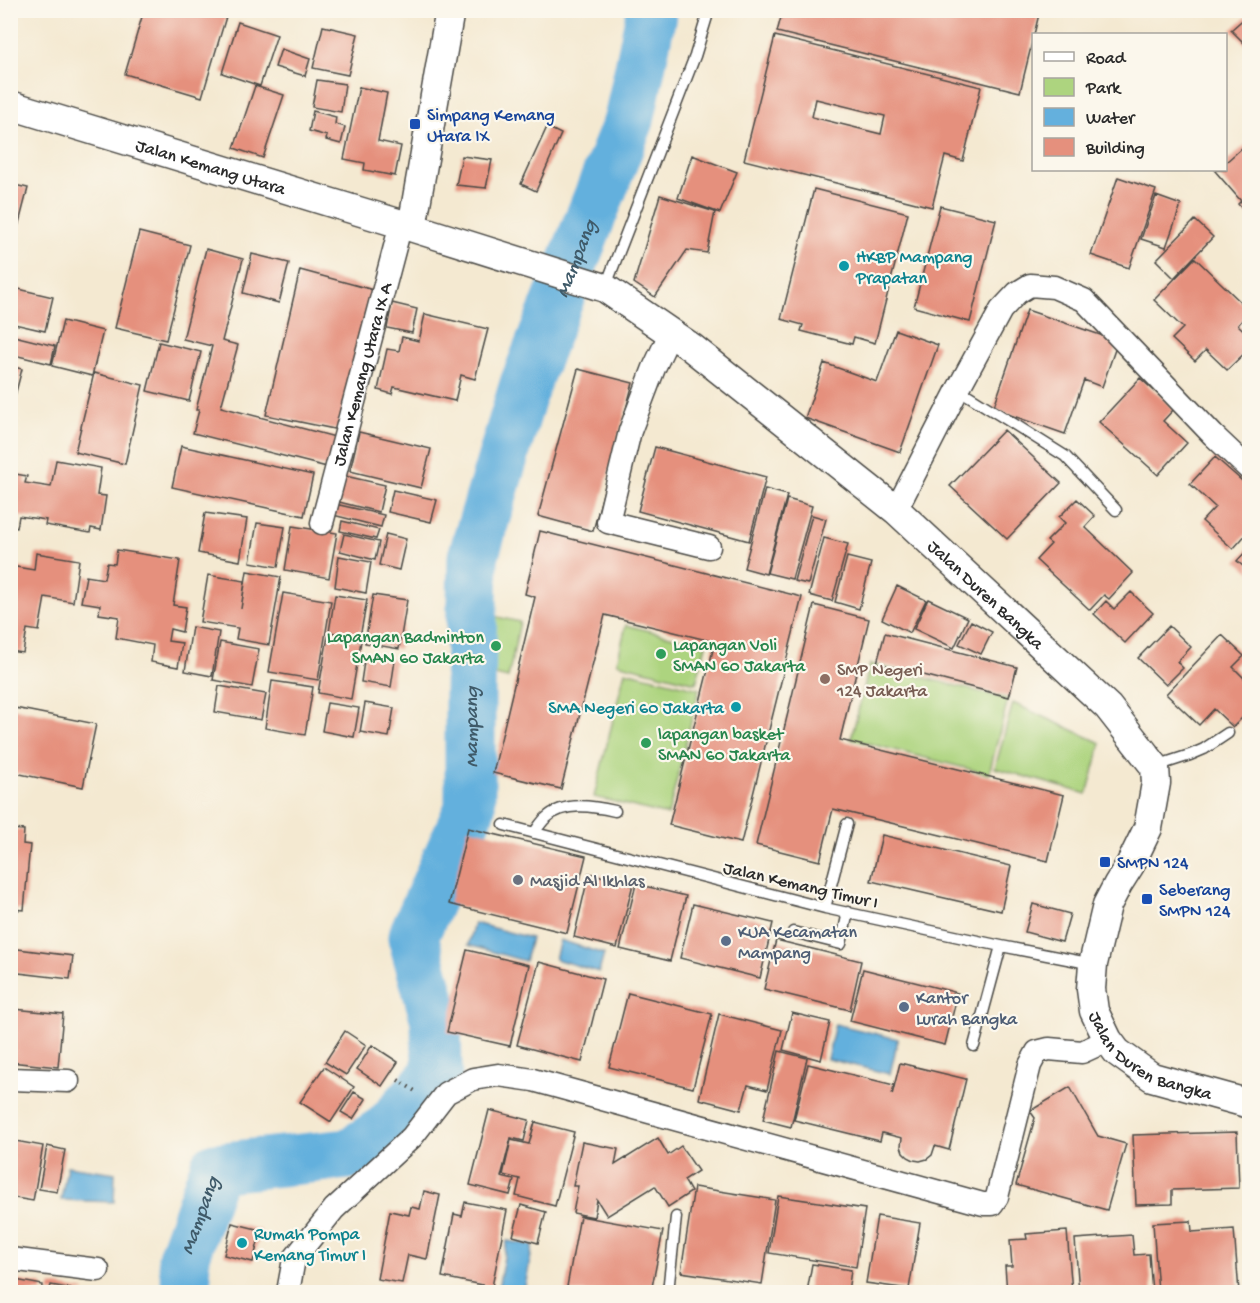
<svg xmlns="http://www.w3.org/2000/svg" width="1260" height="1303" viewBox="0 0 1260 1303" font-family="'Gochi Hand',sans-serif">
  <rect width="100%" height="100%" fill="#fbf7ec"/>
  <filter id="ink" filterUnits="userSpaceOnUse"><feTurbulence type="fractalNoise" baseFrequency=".0167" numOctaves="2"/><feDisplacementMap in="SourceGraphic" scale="12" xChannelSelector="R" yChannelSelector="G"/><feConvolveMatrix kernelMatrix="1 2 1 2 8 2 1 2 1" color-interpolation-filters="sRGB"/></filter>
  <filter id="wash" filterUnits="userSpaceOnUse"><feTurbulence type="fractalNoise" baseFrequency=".008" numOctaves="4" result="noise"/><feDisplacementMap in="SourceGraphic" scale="24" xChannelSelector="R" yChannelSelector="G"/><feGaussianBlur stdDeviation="1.35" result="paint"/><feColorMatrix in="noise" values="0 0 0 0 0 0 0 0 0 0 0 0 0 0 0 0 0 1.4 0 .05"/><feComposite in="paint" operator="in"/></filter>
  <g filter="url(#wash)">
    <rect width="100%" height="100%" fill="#f4e9d1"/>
    <path fill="#add47f" stroke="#6c8055" stroke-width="1.5" d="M484,614L520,622L508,678L471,669Z
      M626,625L706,645L696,683L617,663Z
      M870,664L1008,699L989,774L851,739Z
      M625,671L699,689L668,815L594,797Z
      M1013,703L1101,743L1087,794L995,768Z"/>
    <path fill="#64b0dd" stroke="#486e84" stroke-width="1.5" d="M474,923L531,938L525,961L468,945Z
      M560,940L604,954L599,972L555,959Z
      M835,1024L898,1039L890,1074L827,1059Z
      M67,1166L115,1173L114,1202L61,1200Z
      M507,1241L533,1245L524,1292H513L498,1289Z"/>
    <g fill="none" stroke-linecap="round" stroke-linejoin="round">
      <path stroke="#64b0dd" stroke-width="51" id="s1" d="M188,1292L183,1258L215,1168L349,1154L387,1129L437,1072L436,1021L413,937L470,808V691L473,557L525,384L629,120L652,10"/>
    </g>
    <g id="blocks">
      <path fill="#e5907d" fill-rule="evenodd" d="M144,10H228L202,97L125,74Z
        M783,10H1040L1020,92L777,32Z
        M1248,15L1250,17V49L1231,30Z
        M238,22L277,35L260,86L222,73Z
        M323,26L358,34L348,75L313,68Z
        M775,36L981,87L963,161L945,156L932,207L744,160ZM816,99L885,116L881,134L812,117Z
        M281,49L310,59L305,76L275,67Z
        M317,80L345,84L341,112L312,107Z
        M255,86L284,95L263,158L234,148Z
        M359,87L387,93L378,141L401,146L395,176L364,170L365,163L344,159Z
        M313,111L336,117L335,124L345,127L341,144L326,140L327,136L309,131Z
        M547,127L561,134L536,191L521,184Z
        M1250,141V218L1238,204L1241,201L1215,171L1216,170H1226V162Z
        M692,155L737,172L720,213L678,198Z
        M462,156L492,160L486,188L456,185Z
        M1118,177L1156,190L1129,268L1091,255Z
        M10,184L28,188L11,254H10Z
        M814,189L908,213L875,343L854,337L852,344L801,331L803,325L781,319Z
        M660,195L715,212L707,253L687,250L655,297L634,283Z
        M1156,196L1181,205L1166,247L1141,239Z
        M940,206L996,220L970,322L914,307Z
        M1195,220L1213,237L1174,278L1156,260Z
        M139,232L190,245L166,340L115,328Z
        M206,249L243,259L222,341L238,345L221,407L339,438L331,468L193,433L199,410H196L212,346L183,339Z
        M252,254L289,263L279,303L243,293Z
        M1195,258L1250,311L1238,325L1250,336V348L1227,370L1206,350L1195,361L1172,339L1183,328L1154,300Z
        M300,270L381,292L344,431L266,415Z
        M10,287L53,297L45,331L10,323Z
        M392,303L417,309L412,333L387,328Z
        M1027,310L1118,341L1102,387L1084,380L1065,434L993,409Z
        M425,314L488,329L475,379L461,375L455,401L394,387L392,394L378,390L387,349L399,351L402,337L419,341Z
        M63,321L103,331L92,376L52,366Z
        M896,330L938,345L900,452L805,418L824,363L877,382Z
        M10,335L55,346L51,364L10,354Z
        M159,342L201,352L189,401L147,391Z
        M10,366L22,369L11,411H10Z
        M578,369L633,383L593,531L538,516Z
        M94,373L143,385L125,464L75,452Z
        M1140,378L1174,409L1163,421L1187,443L1158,475L1099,422Z
        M1004,430L1061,483L1007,539L950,486Z
        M359,432L431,449L421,488L350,471Z
        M181,446L313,475L304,516L172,487Z
        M655,447L766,477L749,541L638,511Z
        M1215,457L1250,488V530L1233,549L1202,521L1215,507L1190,484Z
        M56,460L101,468L97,495L106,496L101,530L91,528L90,533L45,525L46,520L19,516L17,528L10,527V473L27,476L25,483L51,487Z
        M341,475L385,485L379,512L335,501Z
        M765,489L787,495L766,574L744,568Z
        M393,490L437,500L431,522L388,512Z
        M787,499L812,506L792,579L767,573Z
        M1077,499L1095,516L1085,527L1133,573L1109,599L1104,595L1090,610L1036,560L1051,544L1047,541L1065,523L1059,517Z
        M335,504L384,515L381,527L333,515Z
        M205,513L247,519L240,561L198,553Z
        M812,515L826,519L808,584L794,581Z
        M342,521L379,530L376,539L340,531Z
        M257,523L285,527L278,567L250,562Z
        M292,526L337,533L329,578L285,570Z
        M540,531L802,597L741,843L669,825L715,642L605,615L561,789L493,773L535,597L525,594Z
        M344,534L379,542L375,560L340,551Z
        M386,534L406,539L399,570L379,565Z
        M824,538L848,544L832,601L809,595Z
        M1250,547V572L1237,561Z
        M117,550L180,560L173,605L186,607L182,632L170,629L168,641L182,643L178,667L151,662L153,645L116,638L119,617L99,614L100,605L81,602L86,576L104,579L107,563L115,564Z
        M36,553L79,560L73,602L45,597L39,631L27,629L23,653L10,651V566L34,570Z
        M339,556L371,562L366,593L335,587Z
        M847,557L871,563L859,609L835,602Z
        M247,571L281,577L269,645L236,639L238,628L200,622L208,575L245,581L241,609Z
        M897,586L926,600L910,633L882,619Z
        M1131,592L1153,613L1125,643L1094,614L1106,601L1114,609Z
        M283,593L331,601L318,680L269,672Z
        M335,595L367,600L360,637L329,632Z
        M373,595L407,600L399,649L365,643Z
        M928,599L968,618L954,648L914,629Z
        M814,605L869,619L840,740L1064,795L1048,861L833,809L820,861L756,845Z
        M971,621L992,632L981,654L959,644Z
        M1169,626L1191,647L1177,662L1183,668L1166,685L1138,658Z
        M192,627L219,632L212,676L185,671Z
        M885,633L1017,667L1009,697L877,663Z
        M1222,635L1244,656L1233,667L1248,682L1250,681V714L1248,712L1233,727L1214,709L1199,725L1166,694Z
        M328,636L361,641L351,699L318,693Z
        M220,642L259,649L252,687L213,680Z
        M365,655L395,660L391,687L361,682Z
        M272,681L313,687L305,735L265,728Z
        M219,686L266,694L261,720L215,712Z
        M327,703L359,708L354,737L322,731Z
        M365,703L394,708L389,737L360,732Z
        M10,707L96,724L83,787L10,772Z
        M468,828L586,856L567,933L449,904Z
        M10,829L24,830L23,844L30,845L24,910L10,909Z
        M882,835L1011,866L1001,911L871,881Z
        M589,873L633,884L617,948L574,937Z
        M636,884L686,896L670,961L620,949Z
        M693,904L773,923L760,978L680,958Z
        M1033,904L1070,914L1062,942L1025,932Z
        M776,940L861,961L850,1010L764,989Z
        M10,948L73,956L70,979L10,972Z
        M467,950L529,965L510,1046L447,1032Z
        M539,962L603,979L582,1062L517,1045Z
        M863,969L958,993L945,1045L850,1021Z
        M628,993L712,1014L693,1088L609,1067Z
        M14,1009L63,1014L58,1067L10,1062V1046Z
        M792,1013L830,1022L821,1060L783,1050Z
        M719,1014L782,1030L767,1090L748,1085L741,1110L699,1099Z
        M345,1031L366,1045L346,1075L325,1062Z
        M372,1045L398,1062L382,1086L357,1069Z
        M779,1051L807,1058L791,1127L763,1120Z
        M900,1063L966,1079L949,1150L935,1146L932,1155L927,1159L920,1161L914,1160L908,1157L903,1152L901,1146L902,1138L882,1133L880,1141L794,1120L808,1064L894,1085L892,1095Z
        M324,1067L354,1087L331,1122L300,1102Z
        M1070,1087L1098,1136L1126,1144L1107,1210L1016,1185L1035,1118L1030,1111Z
        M354,1092L366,1099L353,1119L341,1112Z
        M489,1110L529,1120L524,1141L511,1138L501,1177L514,1180L510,1195L470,1185Z
        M535,1122L574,1132L555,1206L516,1196L520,1179L503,1175L511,1140L529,1144Z
        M1237,1132L1239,1188L1172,1190V1204L1136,1205L1133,1135Z
        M658,1138L668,1155L681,1146L698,1171L684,1180L691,1192L668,1207L655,1186L607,1216L597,1200L594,1217L573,1213L578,1186H573L582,1142L618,1149L615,1165Z
        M10,1140L43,1146L33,1201L10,1197Z
        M47,1146L65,1150L57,1192L39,1189Z
        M694,1187L775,1200L762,1284L681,1272Z
        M424,1191L440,1195L427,1259L408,1255L402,1283L377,1279L390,1211L409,1215L411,1207L420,1209Z
        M778,1196L865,1209L856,1267L769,1253Z
        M465,1202L507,1210L492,1287L442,1277L454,1214L462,1216Z
        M521,1205L546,1212L538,1243L513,1236Z
        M580,1216L663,1231L651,1292H566Z
        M877,1216L920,1223L909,1289L866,1283Z
        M1191,1221L1192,1232L1234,1229L1239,1292H1158L1153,1223Z
        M232,1223L261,1230L253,1262L224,1255Z
        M1067,1231L1072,1292H1007L1005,1266H1012L1010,1240L1027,1239L1026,1234Z
        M1132,1235L1134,1255L1149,1254L1152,1292H1079L1075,1239Z
        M812,1264L851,1270L848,1292H807Z
        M10,1279L43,1285L42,1292H10Z
        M51,1285L85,1291V1292H49Z"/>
    </g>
  </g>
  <g filter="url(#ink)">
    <use href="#blocks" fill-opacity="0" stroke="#494844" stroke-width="1.5"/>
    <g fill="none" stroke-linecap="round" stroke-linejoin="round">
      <g stroke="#494844" stroke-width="13">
        <path id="service" d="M605,288L695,56L709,10
          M958,389L1065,456L1116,510
          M1156,766L1190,755L1204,749L1228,733
          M504,825L825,908L1001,946L1093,964
          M534,833C538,828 541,822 546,818C564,801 593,806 615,811
          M825,908L847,824
          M793,932L841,944L848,912
          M974,1046L1001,946
          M668,1292L676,1217"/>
      </g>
      <g stroke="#494844" stroke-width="25">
        <g id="minor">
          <path d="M671,332L654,368L630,431L608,522L709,547"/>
          <path d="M896,510L958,389L1001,310L1017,293L1030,285L1054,287L1084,300L1213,435L1250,470"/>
          <path id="s2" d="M322,523L401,224"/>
          <path d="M10,1079L68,1081"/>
          <path d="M10,1259L98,1270"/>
          <path d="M288,1292L294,1259L334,1209L412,1137L446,1093L473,1079L498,1075L533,1080L983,1204H992L997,1197L1030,1065L1037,1052L1049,1049L1082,1052L1108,1040"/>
        </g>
      </g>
      <g stroke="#494844" stroke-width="31">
        <g id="tertiary">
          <path id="s3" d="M10,105L401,224L605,288L691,347L896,510L1108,707L1155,767L1156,783L1148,828L1130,865L1118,884L1107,905L1093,964L1091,989L1094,1011L1108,1040L1117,1052L1152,1077L1250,1104"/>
          <path d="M412,227L450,10"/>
        </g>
      </g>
      <path stroke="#494844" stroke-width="4" stroke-dasharray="1.5 4.5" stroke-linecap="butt" d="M398,1080L415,1091"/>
      <use href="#service" stroke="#fff" stroke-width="10"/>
      <use href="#minor" stroke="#fff" stroke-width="22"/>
      <use href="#tertiary" stroke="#fff" stroke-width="28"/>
    </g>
  </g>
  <g fill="#1a4fb4" stroke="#fbf7ec" stroke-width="2">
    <rect x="409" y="118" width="12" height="12" rx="3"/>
    <rect x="1099" y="856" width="12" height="12" rx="3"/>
    <rect x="1141" y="893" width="12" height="12" rx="3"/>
  </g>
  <g fill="#0f9aa8" stroke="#fbf7ec" stroke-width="2">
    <circle cx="844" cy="266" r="6"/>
    <circle cx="736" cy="707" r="6"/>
    <circle cx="242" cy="1243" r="6"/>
  </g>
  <g fill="#2e9e5b" stroke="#fbf7ec" stroke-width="2">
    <circle cx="496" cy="646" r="6"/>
    <circle cx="661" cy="654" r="6"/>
    <circle cx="646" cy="743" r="6"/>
  </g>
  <circle fill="#8d6e63" stroke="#fbf7ec" stroke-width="2" cx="825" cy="679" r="6"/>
  <circle fill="#6b7280" stroke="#fbf7ec" stroke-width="2" cx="518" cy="880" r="6"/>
  <g fill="#5c6f8a" stroke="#fbf7ec" stroke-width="2">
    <circle cx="726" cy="941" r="6"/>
    <circle cx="904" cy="1007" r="6"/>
  </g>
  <g text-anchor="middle" stroke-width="4.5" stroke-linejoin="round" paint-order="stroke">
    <g font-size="18" fill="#164399" stroke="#fbf7ec" text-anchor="start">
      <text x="427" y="120">Simpang Kemang<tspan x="427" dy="21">Utara IX</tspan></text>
      <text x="1117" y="868">SMPN 124</text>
      <text x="1159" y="895">Seberang<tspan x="1159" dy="21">SMPN 124</tspan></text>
    </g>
    <g font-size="18" fill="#2b2b2b" stroke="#fbf7ec">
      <text dy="6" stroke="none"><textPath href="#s3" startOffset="210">Jalan Kemang Utara</textPath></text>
      <text dy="6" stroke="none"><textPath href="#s2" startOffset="154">Jalan Kemang Utara IX A</textPath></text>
      <text dy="6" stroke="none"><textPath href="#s3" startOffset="1112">Jalan Duren Bangka</textPath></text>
      <text transform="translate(801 884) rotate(13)" y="6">Jalan Kemang Timur I</text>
      <text dy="6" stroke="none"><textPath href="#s3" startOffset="1688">Jalan Duren Bangka</textPath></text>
    </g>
    <g font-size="18" fill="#0d838f" stroke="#fbf7ec" text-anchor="start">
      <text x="856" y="262">HKBP Mampang<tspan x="856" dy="21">Prapatan</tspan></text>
      <text x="724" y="713" text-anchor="end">SMA Negeri 60 Jakarta</text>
      <text x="254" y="1239">Rumah Pompa<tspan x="254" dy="21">Kemang Timur I</tspan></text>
    </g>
    <g font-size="18" fill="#27864d" stroke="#fbf7ec" text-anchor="start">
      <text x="484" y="642" text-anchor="end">Lapangan Badminton<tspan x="484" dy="21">SMAN 60 Jakarta</tspan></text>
      <text x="673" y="650">Lapangan Voli<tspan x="673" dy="21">SMAN 60 Jakarta</tspan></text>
      <text x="658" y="739">lapangan basket<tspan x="658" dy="21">SMAN 60 Jakarta</tspan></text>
    </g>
    <g font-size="18" fill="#785e54" stroke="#fbf7ec" text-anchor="start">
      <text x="837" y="675">SMP Negeri<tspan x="837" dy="21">124 Jakarta</tspan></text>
    </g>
    <g font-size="18" fill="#5b616d" stroke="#fbf7ec" text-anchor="start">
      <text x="530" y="886">Masjid Al Ikhlas</text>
    </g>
    <g font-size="18" fill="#4e5e75" stroke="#fbf7ec" text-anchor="start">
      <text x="738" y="937">KUA Kecamatan<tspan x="738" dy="21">Mampang</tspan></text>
      <text x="916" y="1003">Kantor<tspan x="916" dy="21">Lurah Bangka</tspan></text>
    </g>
    <g font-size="20" font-style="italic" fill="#3f5a69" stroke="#fbf7ec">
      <text dy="7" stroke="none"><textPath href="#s1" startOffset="1232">Mampang</textPath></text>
      <text dy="7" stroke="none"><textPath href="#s1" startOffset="746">Mampang</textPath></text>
      <text dy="7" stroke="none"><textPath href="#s1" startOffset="80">Mampang</textPath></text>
    </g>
  </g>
  <rect width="1260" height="1303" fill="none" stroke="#fbf7ec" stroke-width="36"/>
  <rect x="1032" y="33" width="195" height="138" fill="#fbf7ec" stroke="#a8a59f" stroke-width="1.5"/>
  <rect x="1044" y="52" width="30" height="9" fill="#ffffff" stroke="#a8a59f" stroke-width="1.5"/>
  <text x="1086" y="63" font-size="18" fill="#2b2b2b">Road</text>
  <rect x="1044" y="78" width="30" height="18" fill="#add47f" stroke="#a8a59f" stroke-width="1.5"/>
  <text x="1086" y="93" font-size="18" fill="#2b2b2b">Park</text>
  <rect x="1044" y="108" width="30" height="18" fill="#64b0dd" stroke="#a8a59f" stroke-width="1.5"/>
  <text x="1086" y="123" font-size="18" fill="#2b2b2b">Water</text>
  <rect x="1044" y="138" width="30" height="18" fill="#e5907d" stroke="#a8a59f" stroke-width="1.5"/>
  <text x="1086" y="153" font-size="18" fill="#2b2b2b">Building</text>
</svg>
